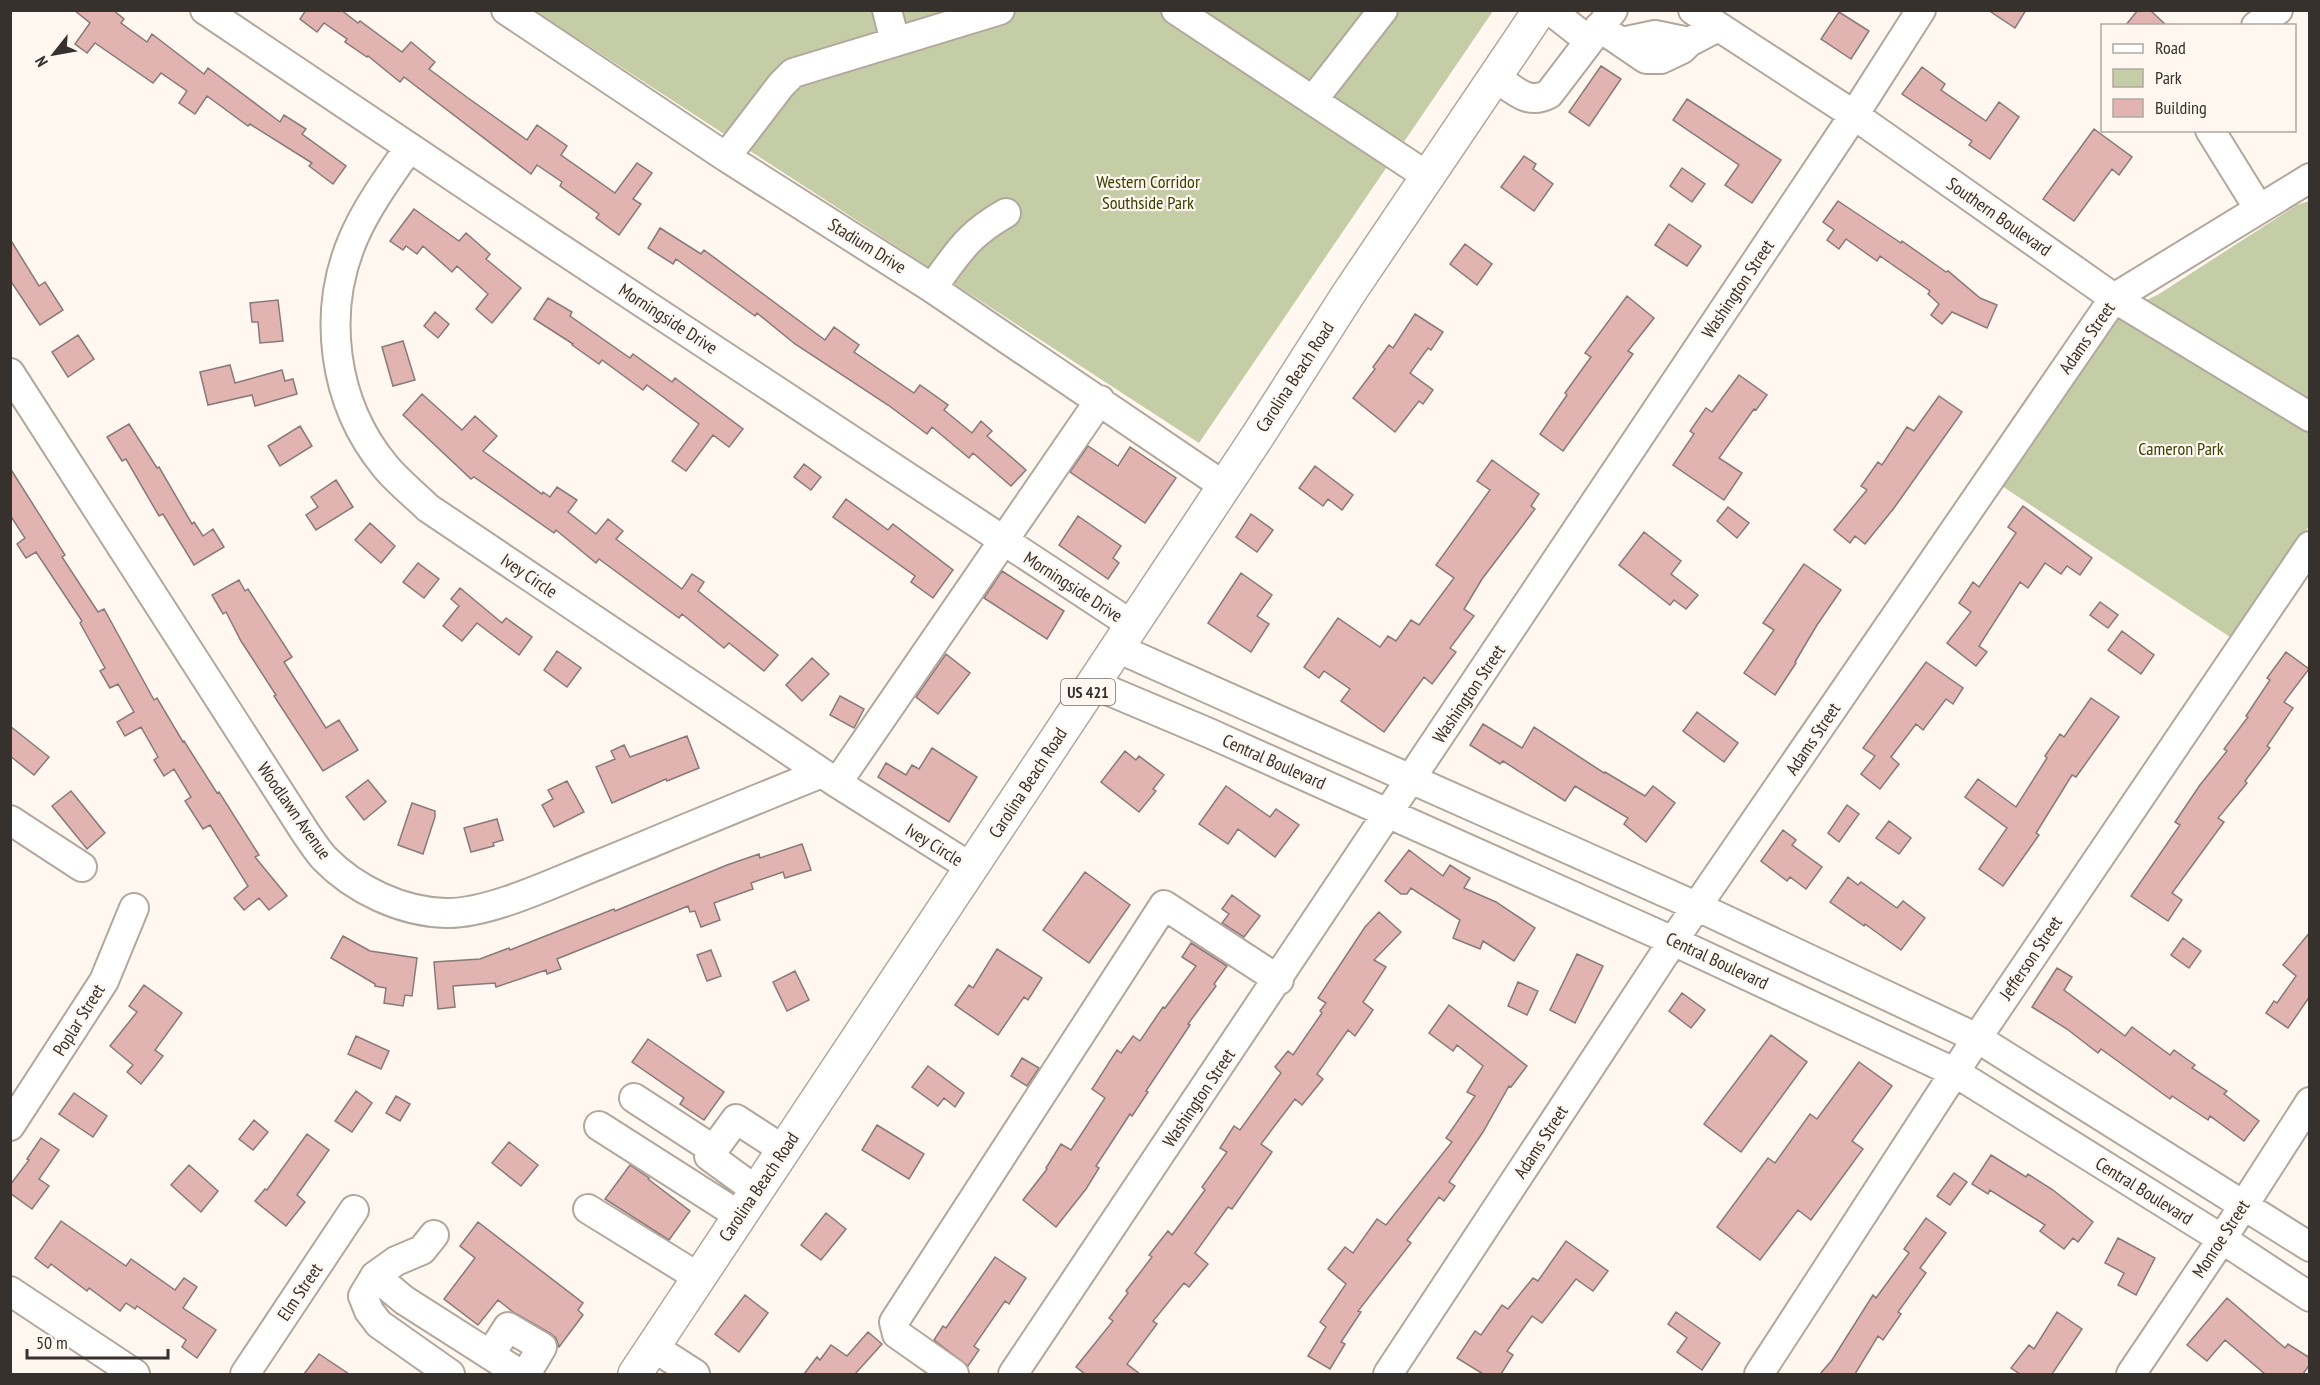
<svg xmlns="http://www.w3.org/2000/svg" width="2320" height="1385" viewBox="0 0 2320 1385" font-family="'PT Sans Narrow',sans-serif">
  <rect width="100%" height="100%" fill="#fff7f0"/>
  <path fill="#c5cda7" d="M535,11H1493L1199,443Z
    M2309,201V526L2233,639L2002,486L2118,314L2159,294L2297,205Z"/>
  <path fill="#e1b4b2" stroke="#897978" stroke-width="1.5" d="M74,10H113L124,19L121,23L147,42L152,34L204,74L208,68L280,122L284,115L306,129L302,134L346,166L333,184L309,166L312,163L250,124L248,126L207,96L195,114L179,103L187,91L161,73L153,83L95,43L87,53L75,44L90,23Z
    M306,10H341L358,23L360,21L402,52L411,42L435,62L429,69L468,98L527,140L537,125L567,146L561,155L615,193L637,163L652,173L633,199L641,204L619,235L596,218L599,214L560,186L562,182L537,165L531,174L404,77L400,82L368,56L367,57L345,42L347,39L324,23L317,32L300,19Z
    M1988,10H2026L2015,28Z
    M2138,10H2150L2167,26H2125Z
    M1839,12L1869,31L1851,59L1821,39Z
    M1601,66L1621,79L1589,126L1569,112Z
    M1922,67L1945,84L1941,90L1986,121L1999,102L2019,117L1990,159L1969,145L1972,141L1902,94Z
    M1687,99L1781,160L1752,203L1725,185L1739,165L1673,120Z
    M2094,129L2132,157L2119,175L2112,169L2074,221L2043,199Z
    M1524,156L1536,164L1533,169L1553,184L1534,211L1501,187Z
    M1682,168L1705,184L1692,202L1670,186Z
    M1838,201L1901,243L1902,241L1946,272L1948,271L1980,298L1997,305L1987,328L1952,312L1942,324L1931,315L1939,304L1928,294L1930,291L1880,256L1877,261L1846,239L1839,249L1827,240L1834,230L1823,222Z
    M414,209L459,241L466,233L490,254L486,259L521,288L492,323L476,309L488,294L457,266L452,272L423,246L417,254L406,246L403,250L390,241Z
    M1669,224L1701,246L1687,266L1655,245Z
    M660,228L701,254L704,250L825,340L834,327L859,345L854,352L914,393L920,385L948,405L944,410L972,433L981,421L992,431L987,436L1026,470L1011,486L973,453L969,458L932,427L927,434L888,405L795,344L757,313L755,316L676,259L673,264L648,248Z
    M10,239L39,286L45,282L63,310L40,325L10,280Z
    M1465,244L1492,264L1477,285L1450,264Z
    M1627,296L1654,318L1628,351L1633,354L1563,451L1540,434L1567,395L1565,393L1591,357L1585,353Z
    M548,298L572,312L570,316L630,358L633,354L672,382L675,378L743,429L729,447L713,435L686,471L672,461L699,424L647,385L643,390L602,360L599,364L572,345L573,344L534,319Z
    M278,300L283,341L260,343L258,322H252L250,303Z
    M435,312L449,324L438,338L424,326Z
    M1415,314L1443,332L1431,350L1428,348L1410,373L1433,390L1423,404L1419,401L1395,432L1353,398L1375,369L1373,367L1389,345L1393,348Z
    M78,335L94,359L68,377L52,352Z
    M403,341L415,380L393,386L382,347Z
    M230,365L235,383L282,370L285,381L293,379L297,394L255,406L252,395L208,405L200,372Z
    M1739,375L1767,395L1756,410L1754,409L1719,458L1742,473L1724,500L1673,465L1694,434L1690,431L1706,408L1712,412Z
    M422,394L462,430L475,416L497,436L483,451L542,494L543,492L550,497L557,487L577,500L568,512L596,534L608,519L623,531L616,539L682,589L692,574L704,582L698,591L778,655L764,671L729,643L724,648L682,614L679,618L599,559L596,563L556,530L554,533L474,477L471,479L403,415Z
    M1939,396L1962,412L1894,508L1865,544L1855,536L1850,543L1834,530L1867,490L1861,486L1878,462L1882,465L1907,427L1914,431Z
    M129,424L157,468L159,467L192,524L194,522L203,536L213,529L224,547L194,565L163,514L159,516L126,459L122,461L107,437Z
    M300,426L312,446L280,466L268,446Z
    M1088,446L1118,466L1130,447L1176,478L1145,523L1070,472Z
    M1492,460L1539,494L1531,506L1535,509L1482,579L1464,609L1474,616L1450,648L1456,652L1432,684L1424,677L1384,732L1341,701L1350,689L1324,671L1319,678L1304,667L1338,618L1380,647L1388,636L1396,641L1411,620L1419,625L1454,578L1436,565L1490,490L1477,481Z
    M804,464L821,477L811,490L794,477Z
    M1315,466L1353,495L1342,510L1328,499L1323,506L1299,488Z
    M10,468L65,555L62,557L98,612L104,609L154,700L157,698L183,742L184,741L217,793L219,792L259,855L255,857L287,896L269,910L259,898L244,910L234,898L248,886L210,825L203,829L185,801L191,797L174,769L164,776L154,760L158,757L141,727L125,736L117,722L134,712L118,684L110,688L100,671L105,668L80,623L82,621L36,552L26,558L17,544L25,538L10,515Z
    M336,480L353,507L316,530L306,515L318,507L311,497Z
    M846,499L888,530L893,524L953,570L933,598L911,582L915,576L833,517Z
    M2023,506L2092,558L2080,575L2067,566L2061,574L2045,563L2028,588L2020,582L1979,646L1987,652L1976,666L1947,643L1971,612L1959,603L1973,582L1979,587L2016,533L2008,527Z
    M1728,507L1749,523L1737,538L1717,521Z
    M1251,514L1273,530L1257,552L1236,537Z
    M1078,516L1121,546L1113,558L1119,563L1108,579L1059,545Z
    M370,523L395,546L381,563L355,540Z
    M1644,532L1681,561L1671,574L1698,595L1686,609L1674,600L1670,605L1619,565Z
    M418,563L439,579L424,598L403,582Z
    M1804,564L1841,590L1817,625L1795,662L1796,663L1775,695L1744,673L1774,630L1763,623Z
    M1002,571L1064,611L1047,639L984,598Z
    M1241,573L1272,595L1257,616L1269,624L1251,652L1208,623Z
    M239,580L245,591L248,589L292,657L284,662L326,728L339,720L358,750L323,771L274,696L276,695L241,641L226,612L223,614L212,595Z
    M460,588L502,623L506,618L532,637L519,655L477,623L462,641L443,626L459,606L451,599Z
    M2100,602L2118,615L2108,628L2090,615Z
    M2122,631L2154,655L2141,674L2108,650Z
    M557,651L581,668L567,687L544,670Z
    M2286,652L2309,669L2284,702L2293,708L2267,746L2270,748L2245,781L2247,783L2218,818L2224,822L2172,893L2182,900L2168,921L2131,896L2180,825L2175,822L2200,785L2227,751L2224,749L2248,717L2246,716L2270,680L2267,678Z
    M946,654L970,673L938,714L916,697Z
    M812,658L829,674L802,701L786,685Z
    M1926,662L1963,688L1953,704L1946,699L1923,730L1916,724L1891,757L1899,764L1880,789L1861,774L1875,756L1863,748Z
    M840,696L864,709L854,728L830,715Z
    M2091,698L2119,717L2076,777L2072,775L2036,833L2039,835L2003,886L1979,869L2007,828L1965,797L1978,779L2016,807L2047,758L2045,756L2060,734L2064,737Z
    M1697,712L1738,743L1724,762L1683,731Z
    M1483,724L1522,748L1534,727L1604,773L1605,772L1645,796L1653,786L1675,803L1646,842L1624,824L1628,818L1575,786L1565,801L1503,761L1500,764L1470,745Z
    M10,726L49,757L34,775L10,756Z
    M687,736L699,768L667,781L666,779L612,803L596,767L615,759L611,751L624,745L630,757Z
    M932,748L977,777L949,822L878,777L886,763L906,775L912,765L919,769Z
    M1125,751L1136,760L1139,756L1164,775L1153,789L1156,791L1139,812L1101,782Z
    M368,780L386,802L364,820L346,797Z
    M567,781L584,812L554,827L542,805L553,799L548,790Z
    M1226,786L1270,817L1276,809L1299,825L1275,857L1238,829L1228,844L1199,824Z
    M71,791L105,833L87,849L52,806Z
    M412,803L435,811V817L423,854L398,845Z
    M1847,805L1859,814L1839,842L1828,833Z
    M497,819L503,840L493,843L494,846L471,852L464,828Z
    M1889,821L1911,838L1899,854L1876,838Z
    M1783,830L1796,840L1792,845L1822,867L1806,889L1790,877L1787,881L1761,861Z
    M802,844L811,870L785,878L783,872L751,883L753,889L714,903L720,920L701,927L695,911L690,912L688,906L557,959L561,969L547,974L546,970L496,987L495,983L453,986L455,1007L438,1009L434,962L480,959L509,948L510,950L614,909L615,911L727,865L759,854L760,858Z
    M1409,850L1443,876L1450,865L1470,878L1464,888L1496,902L1535,928L1514,961L1483,941L1480,949L1453,938L1460,920L1411,888L1407,894H1401L1385,881Z
    M1085,872L1130,905L1089,963L1043,930Z
    M1848,877L1858,885L1861,882L1897,908L1903,901L1925,918L1901,950L1865,924L1864,926L1830,902Z
    M1232,895L1260,916L1244,937L1222,923L1229,914L1222,909Z
    M1379,912L1401,932L1374,960L1386,967L1363,1002L1373,1010L1355,1036L1348,1030L1317,1074L1323,1079L1302,1105L1295,1099L1261,1144L1272,1152L1232,1209L1228,1207L1195,1253L1208,1264L1189,1287L1184,1283L1153,1321L1157,1324L1127,1364L1140,1374H1085L1076,1367L1113,1321L1109,1318L1128,1293L1126,1291L1152,1257L1149,1255L1168,1231L1172,1235L1205,1190L1202,1187L1227,1152L1220,1148L1234,1126L1240,1130L1281,1073L1275,1067L1288,1051L1293,1055L1322,1013L1320,1011L1326,1003L1318,998L1365,927Z
    M2310,932V996L2288,1028L2266,1013L2274,1001L2277,1003L2296,976L2283,965Z
    M343,936L370,951L417,958L412,996L405,995L403,1006L384,1003L386,988L375,986V984L331,958Z
    M2183,938L2201,951L2189,968L2171,955Z
    M1191,943L1227,966L1214,984L1216,986L1188,1024L1190,1025L1146,1091L1148,1092L1132,1116L1130,1114L1096,1166L1099,1168L1086,1189L1056,1227L1023,1200L1047,1169L1046,1168L1061,1144L1071,1150L1105,1098L1092,1089L1117,1050L1121,1053L1133,1036L1140,1041L1163,1007L1165,1008L1196,966L1182,957Z
    M997,949L1042,978L1028,1000L1024,997L998,1035L955,1005L969,985L973,988Z
    M711,950L721,976L707,981L697,955Z
    M1577,954L1603,966L1575,1023L1550,1010Z
    M2057,968L2072,977L2064,990L2125,1036L2132,1027L2170,1055L2174,1050L2195,1065L2192,1068L2227,1091L2224,1094L2259,1121L2244,1141L2210,1116L2208,1120L2172,1096L2170,1099L2101,1049L2098,1053L2067,1029L2032,1007Z
    M795,971L809,1000L787,1011L773,982Z
    M1518,982L1538,991L1527,1015L1508,1006Z
    M144,985L182,1013L155,1050L163,1056L141,1084L127,1072L133,1065L110,1046L137,1012L129,1006Z
    M1682,993L1705,1010L1691,1028L1669,1011Z
    M1449,1005L1527,1066L1511,1087L1509,1086L1483,1132L1449,1182L1455,1186L1444,1201L1439,1197L1407,1240L1411,1243L1358,1311L1361,1312L1341,1342L1345,1344L1330,1369L1308,1356L1326,1327L1320,1322L1346,1284L1328,1269L1345,1247L1353,1253L1377,1219L1386,1225L1452,1142L1446,1138L1475,1096L1467,1092L1483,1066L1457,1045L1453,1051L1429,1033Z
    M1771,1035L1807,1062L1741,1152L1704,1124Z
    M356,1036L389,1051L381,1069L348,1054Z
    M648,1039L724,1092L704,1120L680,1104L684,1098L632,1062Z
    M1022,1058L1039,1068L1027,1086L1011,1076Z
    M1859,1062L1892,1086L1852,1141L1863,1149L1811,1220L1798,1210L1760,1260L1717,1227L1768,1158L1775,1163L1810,1114L1817,1119Z
    M928,1066L964,1093L955,1107L944,1098L938,1106L912,1087Z
    M356,1091L372,1103L352,1132L335,1121Z
    M74,1093L107,1116L93,1137L59,1114Z
    M396,1096L410,1104L400,1121L386,1113Z
    M254,1120L268,1132L253,1150L239,1139Z
    M877,1125L924,1154L909,1179L862,1150Z
    M307,1134L329,1150L297,1195L305,1202L286,1226L255,1201L265,1189L267,1190Z
    M41,1138L59,1150L39,1179L49,1186L32,1209L10,1193V1185L29,1160L27,1159Z
    M509,1142L538,1165L521,1186L492,1163Z
    M1991,1155L2026,1177L2028,1174L2053,1190L2093,1222L2078,1242L2073,1238L2064,1249L2040,1231L2045,1225L1990,1190L1988,1194L1972,1184Z
    M189,1165L218,1191L201,1212L171,1185Z
    M630,1165L649,1178L648,1179L690,1211L669,1240L605,1199Z
    M1954,1173L1967,1182L1950,1205L1937,1196Z
    M826,1213L846,1229L821,1260L801,1245Z
    M1926,1218L1946,1233L1920,1268L1926,1273L1898,1312L1901,1314L1883,1340L1878,1336L1855,1374H1820L1832,1360L1873,1295L1876,1298L1909,1253L1904,1249Z
    M61,1221L126,1266L131,1259L175,1290L184,1278L197,1287L183,1308L216,1330L197,1358L182,1347L186,1340L137,1306L135,1309L126,1303L120,1311L89,1288L87,1291L51,1264L48,1268L35,1258Z
    M478,1222L583,1303L578,1310L583,1315L559,1347L556,1338L550,1333L513,1312L498,1300L478,1325L444,1299L475,1258L460,1246Z
    M2118,1238L2155,1258L2136,1295L2118,1285L2124,1273L2105,1263Z
    M1566,1241L1608,1271L1593,1291L1576,1279L1542,1323L1532,1316L1507,1351L1513,1355L1501,1374H1483L1457,1358L1475,1331L1481,1335L1502,1305L1508,1309L1533,1278L1538,1281Z
    M995,1257L1026,1278L1009,1304L1005,1301L974,1346L979,1350L968,1366L934,1340L943,1326L946,1328Z
    M745,1295L768,1313L739,1352L715,1334Z
    M2227,1298L2285,1348L2288,1344L2310,1358V1364L2303,1374H2265L2225,1340L2207,1361L2187,1345Z
    M1676,1312L1720,1343L1702,1370L1677,1352L1687,1338L1668,1324Z
    M2057,1312L2082,1329L2052,1374H2020L2011,1368L2029,1345L2034,1349Z
    M868,1332L882,1344L855,1374H804L817,1357L820,1360L831,1345L847,1356Z
    M319,1354L349,1374H304Z"/>
  <g fill="none" stroke-linecap="round" stroke-linejoin="round">
    <g stroke="#b3a79c" stroke-width="32">
      <path id="minor" d="M205,10L549,241L1132,625
        M506,10L726,157L932,288L1224,486
        M887,10L895,42
        M1176,10L1427,176
        M1550,10L1588,40
        M1693,10L1854,115L2114,298L2310,417
        M2256,26L2278,10
        M1599,27L1646,59H1661L1682,49L1689,42L1718,27
        M1622,42L1655,35L1689,42
        M1495,77C1514,89 1527,106 1549,94L1613,10
        M1313,100L1383,10
        M2210,130L2259,209
        M409,148C389,177 368,205 354,237C321,312 333,403 385,466C397,481 414,494 428,508L837,783L972,868
        M726,157L781,85L793,73L1000,10
        M932,288C958,253 967,235 1006,213
        M10,373L305,832C311,841 317,850 324,858C355,890 402,912 446,913C490,914 557,881 598,865C673,834 747,803 822,773
        M1117,648L1698,907L1977,1038L2310,1247
        M1093,684L1209,733L1673,941L1956,1073L2222,1239L2310,1297
        M837,783L1100,400
        M10,820L82,867
        M634,1098L714,1150
        M10,1126L104,981L134,908
        M599,1126L740,1216
        M757,1191L709,1156L736,1119L784,1150
        M588,1209L698,1277
        M375,1276L396,1261L422,1250L434,1235
        M10,1291L135,1374
        M653,1347L695,1374
        M490,1355L508,1327L542,1347L526,1374
        M245,1374L354,1210
        M450,1374L379,1324L369,1311L363,1296L375,1276L404,1300L520,1374
        M954,1374L897,1334L894,1322L1164,905L1279,980
        M1013,1374L1854,115L1921,10
        M1388,1374L1673,941L2114,298L2310,178
        M1759,1374L1977,1038L2310,546
        M2131,1374L2222,1239L2310,1102"/>
    </g>
    <g stroke="#b3a79c" stroke-width="36">
      <path id="highway" d="M635,1374L1257,437L1349,293L1540,10"/>
    </g>
    <use href="#minor" stroke="#fff" stroke-width="28"/>
    <use href="#highway" stroke="#fff" stroke-width="33"/>
  </g>
  <g text-anchor="middle" stroke-width="4.5" stroke-linejoin="round" paint-order="stroke">
    <rect fill="#fff7f0" stroke="#726c68" stroke-width="1.5" x="1061" y="679" width="54" height="26" rx="4.5"/>
    <g font-size="16" font-weight="bold" fill="#36312d">
      <text x="1088" y="698">US 421</text>
    </g>
    <g font-size="18" fill="#394000" stroke="#fff7f0">
      <text x="1148" y="188">Western Corridor<tspan x="1148" dy="21">Southside Park</tspan></text>
      <text x="2181" y="455">Cameron Park</text>
    </g>
    <g font-size="18" fill="#36312d" stroke="#fff7f0">
      <text transform="translate(1999 217) rotate(35)" y="6">Southern Boulevard</text>
      <text transform="translate(867 246) rotate(32)" y="6">Stadium Drive</text>
      <text transform="translate(1738 289) rotate(-56)" y="6">Washington Street</text>
      <text transform="translate(668 319) rotate(33)" y="6">Morningside Drive</text>
      <text transform="translate(2087 338) rotate(-55)" y="6">Adams Street</text>
      <text transform="translate(1295 377) rotate(-57)" y="6">Carolina Beach Road</text>
      <text transform="translate(529 576) rotate(34)" y="6">Ivey Circle</text>
      <text transform="translate(1073 587) rotate(33)" y="6">Morningside Drive</text>
      <text transform="translate(1469 694) rotate(-56)" y="6">Washington Street</text>
      <text transform="translate(1813 739) rotate(-56)" y="6">Adams Street</text>
      <text transform="translate(1274 762) rotate(24)" y="6">Central Boulevard</text>
      <text transform="translate(1028 783) rotate(-57)" y="6">Carolina Beach Road</text>
      <text transform="translate(294 811) rotate(55)" y="6">Woodlawn Avenue</text>
      <text transform="translate(934 845) rotate(32)" y="6">Ivey Circle</text>
      <text transform="translate(2031 958) rotate(-56)" y="6">Jefferson Street</text>
      <text transform="translate(1717 961) rotate(25)" y="6">Central Boulevard</text>
      <text transform="translate(79 1020) rotate(-58)" y="6">Poplar Street</text>
      <text transform="translate(1199 1098) rotate(-56)" y="6">Washington Street</text>
      <text transform="translate(1541 1142) rotate(-57)" y="6">Adams Street</text>
      <text transform="translate(759 1187) rotate(-56)" y="6">Carolina Beach Road</text>
      <text transform="translate(2144 1191) rotate(32)" y="6">Central Boulevard</text>
      <text transform="translate(2221 1239) rotate(-57)" y="6">Monroe Street</text>
      <text transform="translate(300 1292) rotate(-56)" y="6">Elm Street</text>
    </g>
  </g>
  <rect width="2320" height="1385" fill="none" stroke="#36312d" stroke-width="24"/>
  <rect x="2101" y="24" width="195" height="108" fill="#fff7f0" stroke="#afa8a2" stroke-width="1.5"/>
  <rect x="2113" y="44" width="30" height="9" fill="#ffffff" stroke="#afa8a2" stroke-width="1.5"/>
  <text x="2155" y="54" font-size="18" fill="#36312d">Road</text>
  <rect x="2113" y="69" width="30" height="18" fill="#c5cda7" stroke="#afa8a2" stroke-width="1.5"/>
  <text x="2155" y="84" font-size="18" fill="#36312d">Park</text>
  <rect x="2113" y="99" width="30" height="18" fill="#e1b4b2" stroke="#afa8a2" stroke-width="1.5"/>
  <text x="2155" y="114" font-size="18" fill="#36312d">Building</text>
  <g transform="translate(54 54) rotate(239)" stroke="#fff7f0" stroke-width="4.5" paint-order="stroke">
  <path d="M0-4.5L10 22L0 15L-10 22Z" fill="#36312d"/>
  <text y="-9" font-size="16" font-weight="bold" text-anchor="middle" fill="#36312d">N</text>
  </g>
  <path d="M27 1349v9h141v-9" fill="none" stroke="#36312d" stroke-width="3"/>
  <text x="36" y="1349" font-size="18" fill="#36312d" stroke="#fff7f0" stroke-width="4.5" paint-order="stroke">50 m</text>
</svg>
